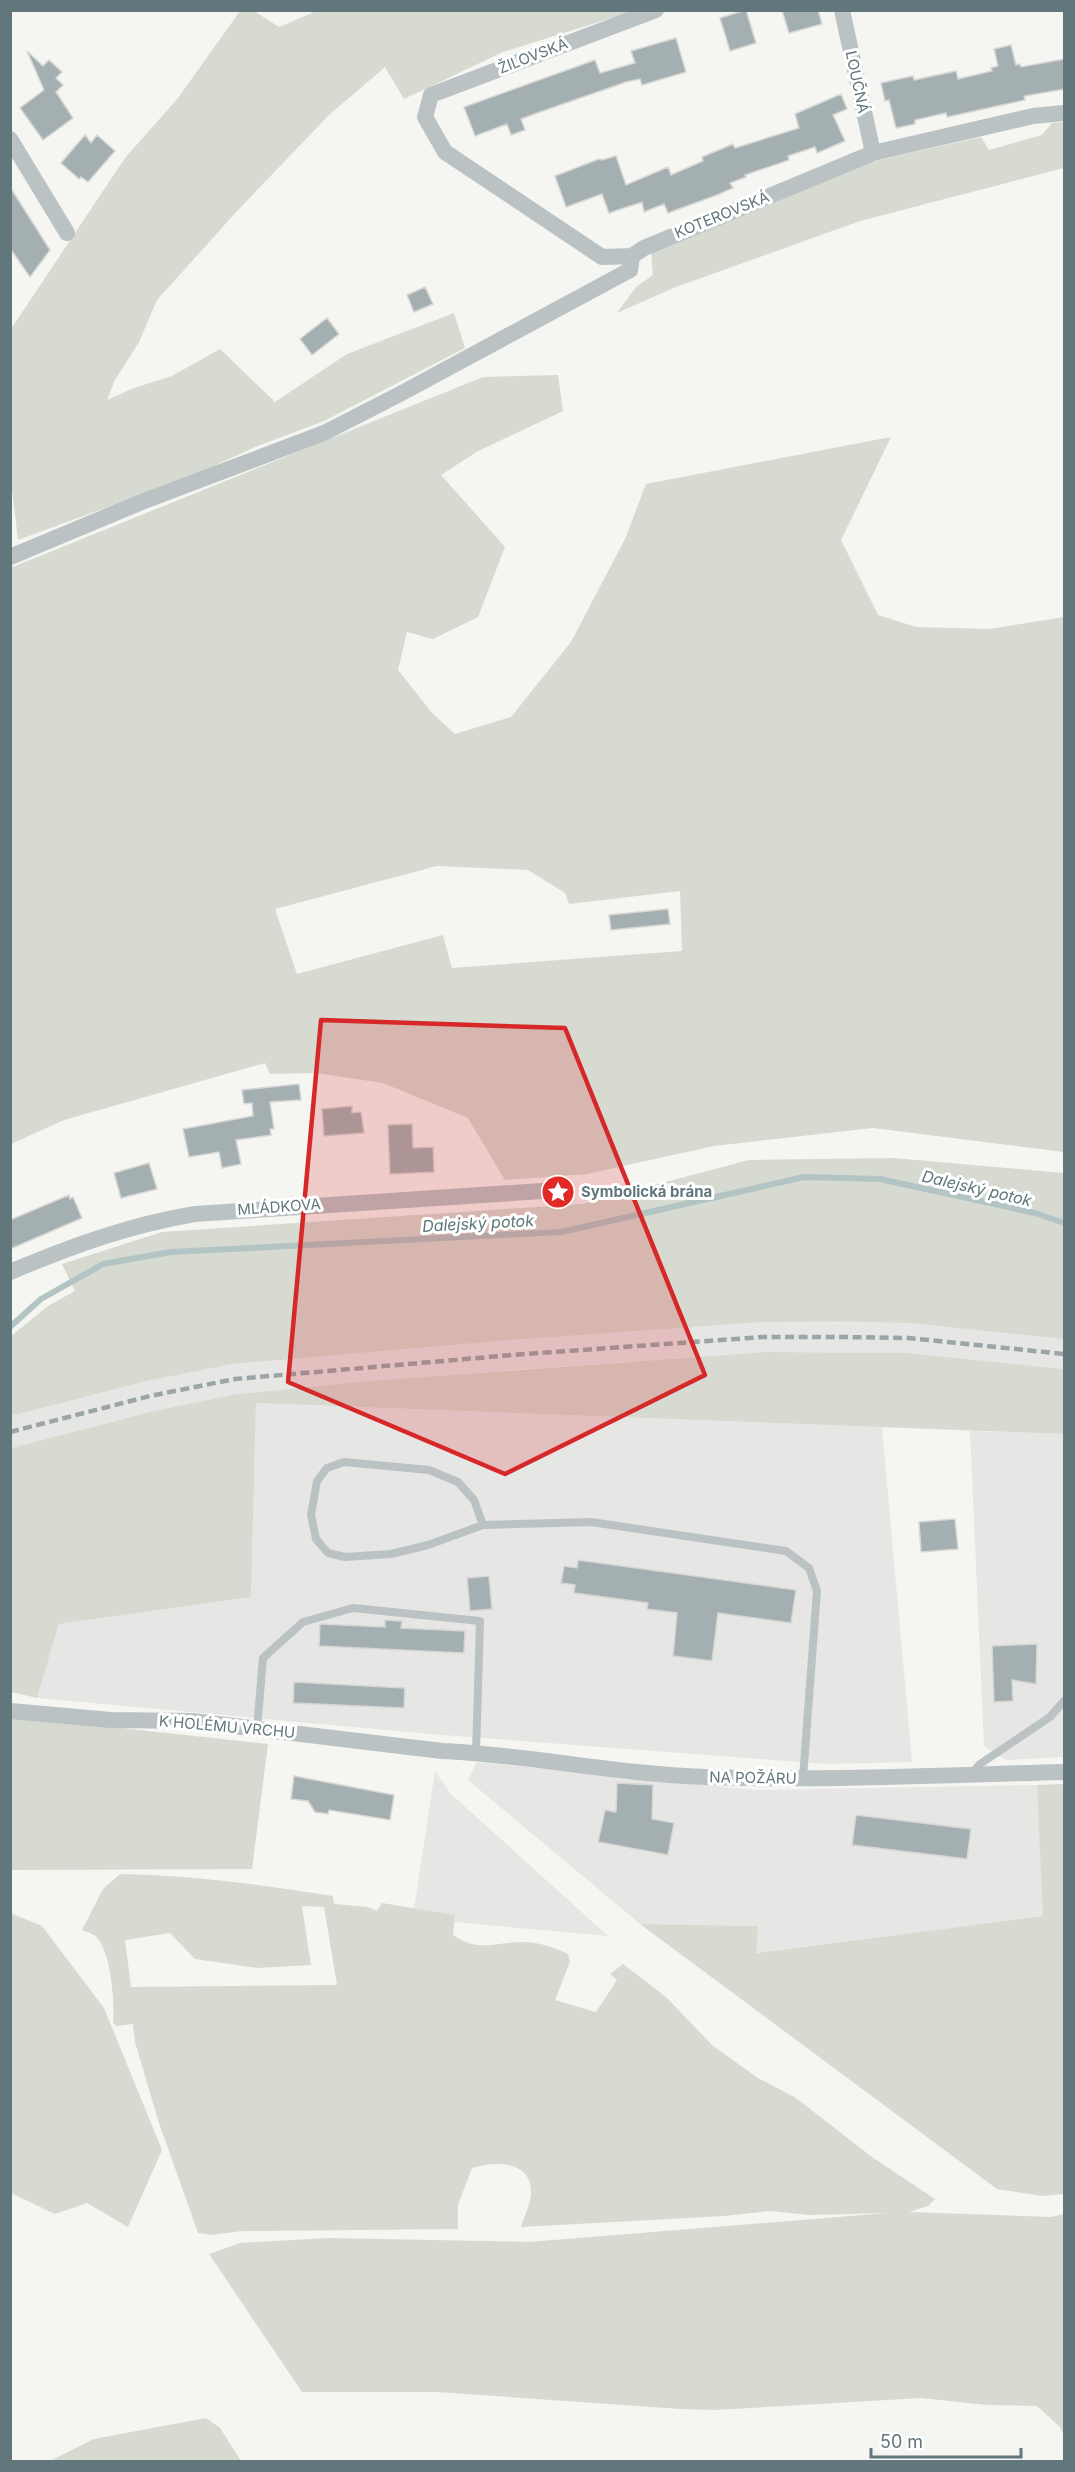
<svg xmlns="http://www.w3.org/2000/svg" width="1075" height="2472" viewBox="0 0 1075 2472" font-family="Inter,sans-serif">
  <rect width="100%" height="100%" fill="#f5f5f2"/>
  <path fill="#e6e6e5" d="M763,1322L910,1323L1043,1335L1064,1339V1369L908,1353L764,1352L513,1370L237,1394L154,1411L11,1448V1416L147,1381L233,1364L511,1340Z
    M256,1403L882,1427L912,1762L826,1764L430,1734L37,1698L59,1624L251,1597Z
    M970,1431L1064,1434V1757L1006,1760L984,1746Z
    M477,1762L755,1790L1037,1785L1044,1916L755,1953L758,1926L640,1924L468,1780Z
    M435,1771L451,1794L608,1936L454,1922L455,1916L414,1909Z"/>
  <path fill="#d6dad1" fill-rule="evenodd" d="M319,10L634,11L503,52L404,99L385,67L329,115L238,210L157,300L139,342L115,380L107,400L134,388L172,376L220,349L275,402L347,354L454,313L465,348L324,421L253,448L190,477L18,540L11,480V329L125,158L178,98L240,11H254L279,27Z
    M1064,122V168L860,221L676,287L617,313L636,287L653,275L651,251L866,163L981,137L989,150L1042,135L1052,123Z
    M558,375L563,411L478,451L441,475L505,547L478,617L433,639L407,632L398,670L433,714L455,734L511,717L571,642L625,539L646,484L891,437L841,540L878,615L916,627L989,629L1064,617V1152L873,1128L714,1146L587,1174L505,1180L468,1118L383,1083L316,1073L270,1074L265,1063L64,1120L11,1144L10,568L483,377ZM437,866L528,870L565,893L569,904L680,891L682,951L452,968L443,935L297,974L275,909Z
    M893,1158L1064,1173V1339L910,1323L841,1322H763L511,1340L233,1364L147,1381L11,1416V1336L48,1306L75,1291L62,1264L162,1232L582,1204L749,1160Z
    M764,1352L908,1353L1064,1369V1434L256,1403L251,1597L59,1624L37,1698L11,1692V1448L154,1411L237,1394L373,1381Z
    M11,1716L268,1744L252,1869L11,1870Z
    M1064,1784V2194L1042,2196L997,2189L640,1924L758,1926L756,1953L1043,1916L1037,1785Z
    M120,1874C192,1875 262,1885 333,1896L334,1904L368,1907L377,1911L382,1903L455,1915L453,1935C479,1953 495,1942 522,1942C539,1942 554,1947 568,1954L570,1962L555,2000L596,2012L617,1980L610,1974L623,1964L666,1997L713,2046L758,2078L796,2098L872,2157L935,2199L928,2206L909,2212L1051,2217L1064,2214V2436L1060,2427L1037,2406L987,2405L921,2398L715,2410L681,2409L437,2392H302L209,2254L240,2243L329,2238L529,2242L887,2213L810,2215L770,2211L724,2216L521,2227C524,2216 532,2202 531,2191C531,2160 492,2161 472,2168L458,2205V2229L242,2231L212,2235L198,2233L158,2120L135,2042L133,2024L117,2026L113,2023C115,2004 111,1954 98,1939C95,1934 87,1932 82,1930L103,1889ZM302,1906L324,1907L337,1985L131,1987L125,1940L170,1933L195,1959L257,1968L311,1965Z
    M10,1913L42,1926L104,2008L162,2150L128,2227L87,2203L55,2214L11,2193Z
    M206,2418L220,2428L241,2461H50L94,2439Z"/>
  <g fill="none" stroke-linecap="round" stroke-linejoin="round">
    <path stroke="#b2c4c4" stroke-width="6" d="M10,1327L41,1299L103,1264L171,1252L561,1232L804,1177L880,1179L1035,1213L1064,1223"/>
  </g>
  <path fill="#a3afb1" stroke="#d7d6d4" stroke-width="1.5" d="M746,10L756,43L730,51L720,18Z
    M782,10H818L822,24L789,33Z
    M676,38L686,72L642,85L640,79L626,82L540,112L521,119L525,130L511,135L507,124L475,136L464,107L595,60L600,73L635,63L631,51Z
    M1011,45L1016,65L1020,64L1021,67L1065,59V89L1024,96L1025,100L947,117L946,113L915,120V124L896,128L889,100L885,101L881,83L913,76L914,80L956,71L958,79L992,71L991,68L998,66L994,49Z
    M27,51L43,66L49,60L62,72L56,78L63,85L56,92L73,118L43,140L20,108L44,90Z
    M841,94L847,109L833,115L845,141L817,153L815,147L788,156L789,160L745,175L746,177L730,183L733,188L717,195L668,213L664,204L644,212L642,202L609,213L602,194L566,207L555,176L599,159L602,160L616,156L626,185L668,167L671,175L703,161L702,157L733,144L735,148L799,128L795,114Z
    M85,135L91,143L97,135L115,151L88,182L81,177L79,179L61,163Z
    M10,187L50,250L30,277L10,248Z
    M425,287L433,304L414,312L407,295Z
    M327,318L339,334L312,355L300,339Z
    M668,909L670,924L611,930L609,915Z
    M299,1084L301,1100L270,1102L274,1129H270L271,1135L236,1140L241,1164L222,1168L219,1152L189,1157L183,1129L253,1116L252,1103L244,1104L242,1090Z
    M352,1106V1113L361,1112L364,1133L324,1136L322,1109Z
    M412,1124L413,1148L433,1147L434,1172L390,1174L388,1125Z
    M149,1163L157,1189L121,1198L114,1173Z
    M69,1195L70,1199L73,1197L82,1218L10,1249V1220Z
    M955,1519L958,1549L921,1552L919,1522Z
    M578,1560L796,1590L791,1623L718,1613L712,1661L673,1656L677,1613L647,1609L648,1603L574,1593L575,1585L561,1583L564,1566L577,1568Z
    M489,1576L492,1609L470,1611L467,1578Z
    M385,1620L402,1621L401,1628L465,1631L464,1653L319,1646L320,1624L385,1627Z
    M1037,1644L1036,1684L1012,1680L1013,1701L994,1702L992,1646Z
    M294,1682L405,1688L404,1708L293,1703Z
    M294,1776L394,1795L390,1820L329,1810L328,1814L315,1812L308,1801L291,1799Z
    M617,1783L653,1785L652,1819L674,1823L668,1855L598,1842L605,1810L616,1812Z
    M856,1815L971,1829L967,1859L852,1845Z"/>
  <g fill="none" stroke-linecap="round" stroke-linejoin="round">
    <path stroke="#bbc2c4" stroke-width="8" d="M483,1525L474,1500L458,1482L429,1470L344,1462L327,1468L317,1481L311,1515L316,1539L328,1553L345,1557L391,1554L428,1545L483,1525L591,1522L786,1551L809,1568L817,1591L803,1778
      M257,1729L263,1658L303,1622L353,1608L480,1621L476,1753
      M971,1774L980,1764L1050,1717L1064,1701"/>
    <path stroke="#bbc2c4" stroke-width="16" d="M656,10L431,95L425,117L445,152L602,257L632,256L644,248L873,153L1033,116L1064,113
      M842,10L873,153
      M10,139L67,233
      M10,557L139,503L324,433L400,394L630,270L632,256
      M10,1272C72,1246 129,1225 195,1214L557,1190
      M10,1711L111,1720L192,1721L442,1751C530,1755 617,1774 705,1777C825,1781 945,1775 1064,1772"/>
    <path stroke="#9ba5a8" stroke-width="4.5" stroke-dasharray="9 4.5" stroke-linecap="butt" d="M10,1432L150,1396L235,1379L512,1355L763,1337H841L909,1338L1064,1354"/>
  </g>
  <path fill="#d62828" fill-opacity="0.2" stroke="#d62828" stroke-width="4.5" stroke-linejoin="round" d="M321,1020L565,1028L705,1375L505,1474L288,1382Z"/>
  <defs>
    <g id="sight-disc" transform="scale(1.725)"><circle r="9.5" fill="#e12926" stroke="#fff"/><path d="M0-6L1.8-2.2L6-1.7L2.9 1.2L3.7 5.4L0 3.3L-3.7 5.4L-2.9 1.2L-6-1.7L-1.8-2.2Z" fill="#fff"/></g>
  </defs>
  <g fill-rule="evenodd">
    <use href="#sight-disc" x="558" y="1192"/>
  </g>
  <g text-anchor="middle" stroke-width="6" stroke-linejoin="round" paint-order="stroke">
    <g font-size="15" fill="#61777c" stroke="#fff">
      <text transform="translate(533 56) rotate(-21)" y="5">ŽILOVSKÁ</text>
      <text transform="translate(857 82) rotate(78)" y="5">LOUČNÁ</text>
      <text transform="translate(722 215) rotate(-22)" y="5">KOTEROVSKÁ</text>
      <text transform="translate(279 1207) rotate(-4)" y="5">MLÁDKOVA</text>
      <text transform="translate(227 1727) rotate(5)" y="5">K HOLÉMU VRCHU</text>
      <text transform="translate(753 1778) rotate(1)" y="5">NA POŽÁRU</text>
    </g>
    <g font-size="15" font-weight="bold" fill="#61777c" stroke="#fff" text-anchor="start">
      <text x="581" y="1197">Symbolická brána</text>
    </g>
    <g font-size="16" font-style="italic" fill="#5b7778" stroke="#fff">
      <text transform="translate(977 1188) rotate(13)" y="6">Dalejský potok</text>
      <text transform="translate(478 1223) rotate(-3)" y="6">Dalejský potok</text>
    </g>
  </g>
  <rect width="1075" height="2472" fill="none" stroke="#61777c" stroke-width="24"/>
  <path d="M871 2448v9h150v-9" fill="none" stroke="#61777c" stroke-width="3"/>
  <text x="880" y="2448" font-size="18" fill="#61777c" stroke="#ffffff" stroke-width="4.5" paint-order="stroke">50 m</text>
</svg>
